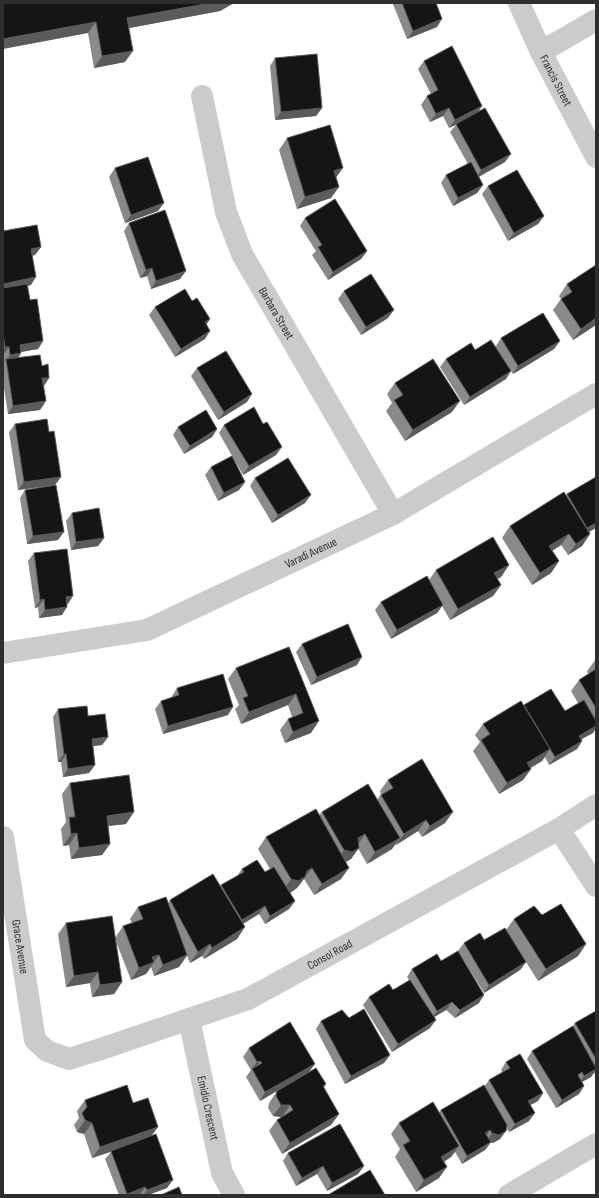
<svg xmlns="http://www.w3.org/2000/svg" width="599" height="1198" viewBox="0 0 599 1198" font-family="'Sofia Sans Condensed',sans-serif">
  <rect width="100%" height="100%" fill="#fff"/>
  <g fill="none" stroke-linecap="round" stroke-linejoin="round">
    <g stroke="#cbcbcb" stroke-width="22">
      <path id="s1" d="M519,3L541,52L596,157"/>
      <path d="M541,52L596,20"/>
      <path id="s2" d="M202,96L226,212L242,254L393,514"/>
      <path id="s3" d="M3,653L147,630L393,514L596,394"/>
      <path d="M559,829L596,886"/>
      <path id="s4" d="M3,837L35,1040L47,1051L69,1059L101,1049L248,999L559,829L596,805"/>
      <path id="s5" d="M189,1019L222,1173L234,1195"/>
      <path d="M509,1195L596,1144"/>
    </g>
  </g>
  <path fill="#8a8a8a" d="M3,3H234L220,11L129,28L125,62L94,68L88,33Z
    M394,3H436L437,27L407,39L393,4Z
    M275,58L322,108L316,116L275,120L270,66Z
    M424,61L478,112L505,162L479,177L483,185L477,193L453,206L441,183L446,175L468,164L450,132L456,125L449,128L443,116L430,122L421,105L427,96L431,94L418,69Z
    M287,138L336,178L331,198L297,209L279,150Z
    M115,168L158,211L125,223L109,177Z
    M488,186L544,216L538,224L508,241L482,194Z
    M305,218L367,251L361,259L328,280L312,255L316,251L300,226Z
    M129,223L180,279L151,289L147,276L140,278L124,231Z
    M3,231L41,247L35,255L32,256L31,285L28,286L30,300L43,341L38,349L21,352V353L18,358L44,386L46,401L40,410L8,414L3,382V364L4,363L3,356Z
    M567,284L596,325L573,340L553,310L561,299L559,296Z
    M344,291L388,318L361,335L338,299Z
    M192,301L210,319L206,324L205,339L175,357L149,315L155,307Z
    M501,338L560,341L554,349L513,374L511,371L506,379L464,405L440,367L446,359L475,350L496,346Z
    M197,368L247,402L218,420L191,376Z
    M395,383L452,412L405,441L386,411L392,403L387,394Z
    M15,424L55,485L18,490L9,432Z
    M263,424L276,455L243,475L219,433L224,425Z
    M178,427L217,429L212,437L184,454L173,435Z
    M211,467L245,482L239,490L218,501L205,475Z
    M596,477L589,532L590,534L582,546L568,555L561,545L552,551L559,561L551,573L532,585L502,538L510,526L566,496L567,494Z
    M255,478L305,503L272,523L250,486Z
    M25,490L58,540L27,544L20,498Z
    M72,513L104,538L98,546L71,550L66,521Z
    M34,553L68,604H67L62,615L39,618L38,607L35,608L28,561Z
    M509,565L501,577L497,579L501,585L493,596L450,620L442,606L437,613L391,639L375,610L381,602L429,580L436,570Z
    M302,644L357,665L311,685L296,652Z
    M289,647L311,733L285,743L280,730L288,719L292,717L288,705L241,724L235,709L239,705L228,679L236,668Z
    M596,659V733L594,730L593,733L581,739L582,741L577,749L549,765L545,757L542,761L530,768L531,769L523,780L499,794L473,751L480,742L475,735L483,724L524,705L565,711L578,703L571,691L579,680L588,674L587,671Z
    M177,688L228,715L163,734L155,709L161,701L172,698V696Z
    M58,709L88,716L108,737L102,745L93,746L95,765L89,773L63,777L61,762H58L53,717Z
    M388,780L445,823L422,837L418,831L396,845L395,844L392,849L367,864L358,848L351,859L346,862L341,879L314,895L304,879L297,888L290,893L289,892L295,901L289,909L265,924L259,914L243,924L237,939L204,959L202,956L190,963L187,956L179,967L154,976L151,967L146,974L131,980L115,939L122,982L114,994L92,997L90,983L66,987L58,934L66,923L115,938L123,926L132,923L130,919L138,907L168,903L170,900L220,887L221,885L237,876L242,869L265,872L270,869L258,849L266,837L319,815L322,812L377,800L381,794L380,791Z
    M70,783L126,824L108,826L110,844L102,855L71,859L69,845L63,846L61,829L66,822L62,794Z
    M542,915L586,944L578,956L538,981L526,962L520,970L484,993L458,951L464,943L484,940L506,930L514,919Z
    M441,961L479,1003L455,1018L446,1010L434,1017L430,1028L392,1052L363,1005L369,997L393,990L409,980L407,977L412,969Z
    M596,1011V1076L594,1073L591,1077L582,1082L584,1086L579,1094L556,1108L527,1059L532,1051L573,1026L575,1023Z
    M349,1018L390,1055L384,1063L345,1084L316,1029L321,1021Z
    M249,1048L309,1072L260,1101L246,1077L251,1070L243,1057Z
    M506,1062L543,1093L538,1101L530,1105L529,1121L509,1132L506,1127L500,1139L493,1143L491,1142L485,1150L462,1164L455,1152L451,1157L444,1162L439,1178L416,1192L395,1157L400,1149L391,1134L399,1123L439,1112L441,1110L484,1087L489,1080L502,1072L501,1070Z
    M326,1084L324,1088L339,1114L331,1125L282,1154L269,1131L277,1120L282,1117L273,1116L268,1108L269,1103L277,1091Z
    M85,1100L133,1103L151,1136L167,1188L148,1195H119L105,1159L111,1152L92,1158L84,1134L77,1132L74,1125L79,1118L77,1111Z
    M288,1153L364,1166L358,1174L327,1191L317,1174L296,1186L283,1161Z"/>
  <path fill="#5b5b5b" d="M211,3H234L220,11L119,30L127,18Z
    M442,19L437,27L407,39L413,31Z
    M96,22L88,33L3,49V39Z
    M133,51L125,62L94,68L102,56Z
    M482,106L477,114L449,128L455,120Z
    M322,108L316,116L275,120L281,112Z
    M449,108L443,116L430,122L436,114Z
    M511,154L505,162L476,178L481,170Z
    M343,168L335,179L334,171Z
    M483,185L477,193L453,206L458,198Z
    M339,187L331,198L297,209L305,197Z
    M164,203L158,211L125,223L131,215Z
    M544,216L538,224L508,241L514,233Z
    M41,247L35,255L25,257L31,249Z
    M367,251L361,259L328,280L333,272Z
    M152,268L147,276L140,278L146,270Z
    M186,271L180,279L151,289L156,281Z
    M36,277L31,285L3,291V284Z
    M394,310L388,318L361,335L366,327Z
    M596,318V325L573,340L581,329Z
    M210,319L205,327V322Z
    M210,331L205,339L175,357L181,349Z
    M43,341L38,349L15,353L20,345Z
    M560,341L554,349L513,374L518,366Z
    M5,347H9L3,355V350Z
    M21,353L16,361L6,359L4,363L10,355Z
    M511,371L506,379L464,405L470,397Z
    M42,378H49L44,386L37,387Z
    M252,394L247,402L218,420L224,412Z
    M46,401L40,410L8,414L13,406Z
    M460,401L452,412L405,441L413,430Z
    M217,429L212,437L184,454L190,446Z
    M282,447L276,455L243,475L249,466Z
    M61,477L55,485L18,490L24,482Z
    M245,482L239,490L218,501L224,493Z
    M311,495L305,503L272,523L278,515Z
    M596,523V528L582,536L587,528Z
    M64,532L58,540L27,544L33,536Z
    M569,534L561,545L541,558L549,546Z
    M590,534L582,546L568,555L576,544Z
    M104,538L98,546L71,550L76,542Z
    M559,561L551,573L532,585L540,573Z
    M509,565L501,577L486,585L494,573Z
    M501,585L493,596L450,620L458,609Z
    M73,596L68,604L60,605L66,597Z
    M44,599L38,607L35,608L40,600Z
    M443,605L437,613L391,639L397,630Z
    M67,607L62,615L39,618L45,610Z
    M362,657L357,665L311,685L317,677Z
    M296,694L288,705L241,724L249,712Z
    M233,707L228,715L163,734L168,726Z
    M319,721L311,733L285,743L293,732Z
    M596,726V728L593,733L573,744L579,736Z
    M108,737L102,745L86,747L92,739Z
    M582,741L577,749L549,765L555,757Z
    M550,749L542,761L519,775L527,763Z
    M64,754H66L61,762H58Z
    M95,765L89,773L63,777L68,769Z
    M531,769L523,780L499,794L507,783Z
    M134,812L126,824L99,827L107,816Z
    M453,812L445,823L422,837L430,826Z
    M426,820L418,831L396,845L404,834Z
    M77,833L69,845L63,846L71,834Z
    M365,834L357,846L358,838Z
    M400,838L392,849L367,864L375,852Z
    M110,844L102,855L71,859L79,848Z
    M359,848L351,859L344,863L336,861L344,850Z
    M312,868L297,888L290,893L283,891L291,879Z
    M349,868L341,879L314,895L322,884Z
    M295,901L289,909L265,924L270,916Z
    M265,906L259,914L236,928L242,920Z
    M245,927L237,939L204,959L212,948Z
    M210,944L202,956L190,963L198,952Z
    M586,944L578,956L538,981L546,969Z
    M159,955L146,974L131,980L139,968L152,957Z
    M187,955L179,967L154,976L163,965Z
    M526,962L520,970L484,993L489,985Z
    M98,972L90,983L66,987L74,976Z
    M122,982L114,994L92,997L100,985Z
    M484,995L479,1003L455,1018L460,1010Z
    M452,1002L446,1010L431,1019L437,1011Z
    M436,1020L430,1028L392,1052L398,1044Z
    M390,1055L384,1063L345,1084L351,1076Z
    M260,1061L255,1069L251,1070L257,1062Z
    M315,1064L309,1072L260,1101L265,1092Z
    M596,1069L591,1077L578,1084L584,1076Z
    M584,1086L579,1094L556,1108L562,1100Z
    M543,1093L538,1101L523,1109L528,1101Z
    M281,1105H290L282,1117L273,1116Z
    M535,1113L529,1121L509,1132L515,1124Z
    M339,1114L331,1125L282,1154L290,1143Z
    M85,1120L92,1123L84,1134L77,1132Z
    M158,1127L150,1138L92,1158L100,1147Z
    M490,1130L485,1138V1133Z
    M506,1131L500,1139L493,1143L487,1141L492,1133Z
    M491,1142L485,1150L462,1164L467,1156Z
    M459,1146L451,1157L433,1168L441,1157Z
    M323,1166L317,1174L296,1186L302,1178Z
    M364,1166L358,1174L327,1191L332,1183Z
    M447,1167L439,1178L416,1192L424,1180Z
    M173,1180L167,1188L148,1195H143L147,1190Z
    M145,1187L140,1195H126L127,1194Z"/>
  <path fill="#151515" stroke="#5b5b5b" d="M3,3H211L127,18L133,51L102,56L96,22L3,39Z
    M402,3H436L442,19L413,31Z
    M452,46L482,106L455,120L449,108L436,114L427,96L438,90L424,61Z
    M317,54L322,108L281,112L275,58Z
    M485,108L511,154L481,170L456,124Z
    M330,125L343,168L334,171L339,187L305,197L287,138Z
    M148,157L164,203L131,215L115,168Z
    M471,162L483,185L458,198L446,175Z
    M517,170L544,216L514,233L488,186Z
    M335,199L367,251L333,272L318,247L322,245L305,218Z
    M165,210L186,271L156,281L152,268L146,270L129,223Z
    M37,225L41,247L31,249L36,277L3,284V231Z
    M596,265V318L581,329L561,299L572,292L567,284Z
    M371,274L394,310L366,327L344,291Z
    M27,284L30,300L37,299L43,341L20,345L21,353L10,355L9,347H5L3,334V288Z
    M185,289L192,301L197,298L210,319L205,322L210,331L181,349L155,307Z
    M543,313L560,341L518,366L501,338Z
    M491,340L511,371L470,397L446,359L471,343L475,350Z
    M226,351L252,394L224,412L197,368Z
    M40,355L42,366L48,364L49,378H42L46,401L13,406L6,359Z
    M433,359L460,401L413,430L394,400L403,395L395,383Z
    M254,407L263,424L267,422L282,447L249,466L224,425Z
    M206,410L217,429L190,446L178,427Z
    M47,419L49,432L54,431L61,477L24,482L15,424Z
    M232,456L245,482L224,493L211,467Z
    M288,458L311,495L278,515L255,478Z
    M596,477V523L587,528L567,494Z
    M56,485L64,532L33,536L25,490Z
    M564,492L590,534L576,544L569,534L549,546L559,561L540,573L510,526Z
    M99,508L104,538L76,542L72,513Z
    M493,537L509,565L494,573L501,585L458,609L436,570Z
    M67,549L73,596L66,597L67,607L45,610L44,599L40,600L34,553Z
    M427,576L443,605L397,630L381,602Z
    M348,624L362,657L317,677L302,644Z
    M289,647L319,721L293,732L288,719L303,713L296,694L249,712L243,698L248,696L236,668Z
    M596,669V708L579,680Z
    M223,674L233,707L168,726L161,701L179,695L177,688Z
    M551,689L565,711L584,700L596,721V726L579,736L582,741L555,757L524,705Z
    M521,701L550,749L527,763L531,769L507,783L481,740L490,734L483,724Z
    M87,706L88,716L105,714L108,737L92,739L95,765L68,769L66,754H64L58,709Z
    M422,759L453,812L430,826L426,820L404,834L381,795L393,788L388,780Z
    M129,775L134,812L107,816L110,844L79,848L77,833L71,834L69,817H75L70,783Z
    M368,784L400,838L375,852L365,834L358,838L359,848L352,852L344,850L322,812Z
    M316,809L349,868L322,884L312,868L307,871L305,877L298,881L291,879L266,837Z
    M257,860L265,872L274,867L295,901L270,916L265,906L242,920L221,885L244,872L242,869Z
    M213,874L245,927L212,948L210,944L198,952L170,900Z
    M166,897L187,955L163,965L159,955L152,957L154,962L139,968L123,926L143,919L138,907Z
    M561,904L586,944L546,969L514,919L534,906L542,915Z
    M112,916L122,982L100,985L98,972L74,976L66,923Z
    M505,928L526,962L489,985L464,943L480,933L484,940Z
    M458,951L484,995L460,1010L452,1002L437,1011L412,969L437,954L441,961Z
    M410,980L436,1020L398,1044L369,997L389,984L393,990Z
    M364,1009L390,1055L351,1076L321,1021L342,1010L349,1018Z
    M596,1011V1059L575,1023Z
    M290,1022L315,1064L265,1092L252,1069L262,1063L260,1061L257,1062L249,1048Z
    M573,1026L596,1068V1069L584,1076L582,1072L578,1075L584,1086L562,1100L532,1051Z
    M520,1054L543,1093L528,1101L535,1113L515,1124L489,1080L510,1068L506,1062Z
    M316,1068L326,1084L323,1086L339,1114L290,1143L277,1120L293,1110L290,1105H281L276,1096L277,1091Z
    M127,1085L133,1103L148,1098L158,1127L100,1147L92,1123L85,1120L82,1113L87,1107L85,1100Z
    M484,1085L507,1125L506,1131L499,1135L492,1133L490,1130L485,1133L491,1142L467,1156L441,1110Z
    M433,1102L459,1146L441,1157L447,1167L424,1180L403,1145L410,1141L399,1123Z
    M340,1124L364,1166L332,1183L323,1166L302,1178L288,1153Z
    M156,1134L173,1180L147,1190L145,1187L127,1194L111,1151Z
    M370,1170L385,1195H328Z
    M179,1187L182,1195H161Z"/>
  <g text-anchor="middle" stroke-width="4" stroke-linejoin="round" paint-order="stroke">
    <g font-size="12" fill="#2e2e2e" stroke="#fff">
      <text dy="4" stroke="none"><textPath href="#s1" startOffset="86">Francis Street</textPath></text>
      <text dy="4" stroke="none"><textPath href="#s2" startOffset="232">Barbara Street</textPath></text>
      <text dy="4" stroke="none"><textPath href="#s3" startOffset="327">Varadi Avenue</textPath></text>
      <text dy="4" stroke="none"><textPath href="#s4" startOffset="111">Grace Avenue</textPath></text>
      <text dy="4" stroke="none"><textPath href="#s4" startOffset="527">Consol Road</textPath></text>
      <text dy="4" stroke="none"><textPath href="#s5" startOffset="91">Emidio Crescent</textPath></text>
    </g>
  </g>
  <rect width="599" height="1198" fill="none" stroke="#2e2e2e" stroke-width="8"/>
</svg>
